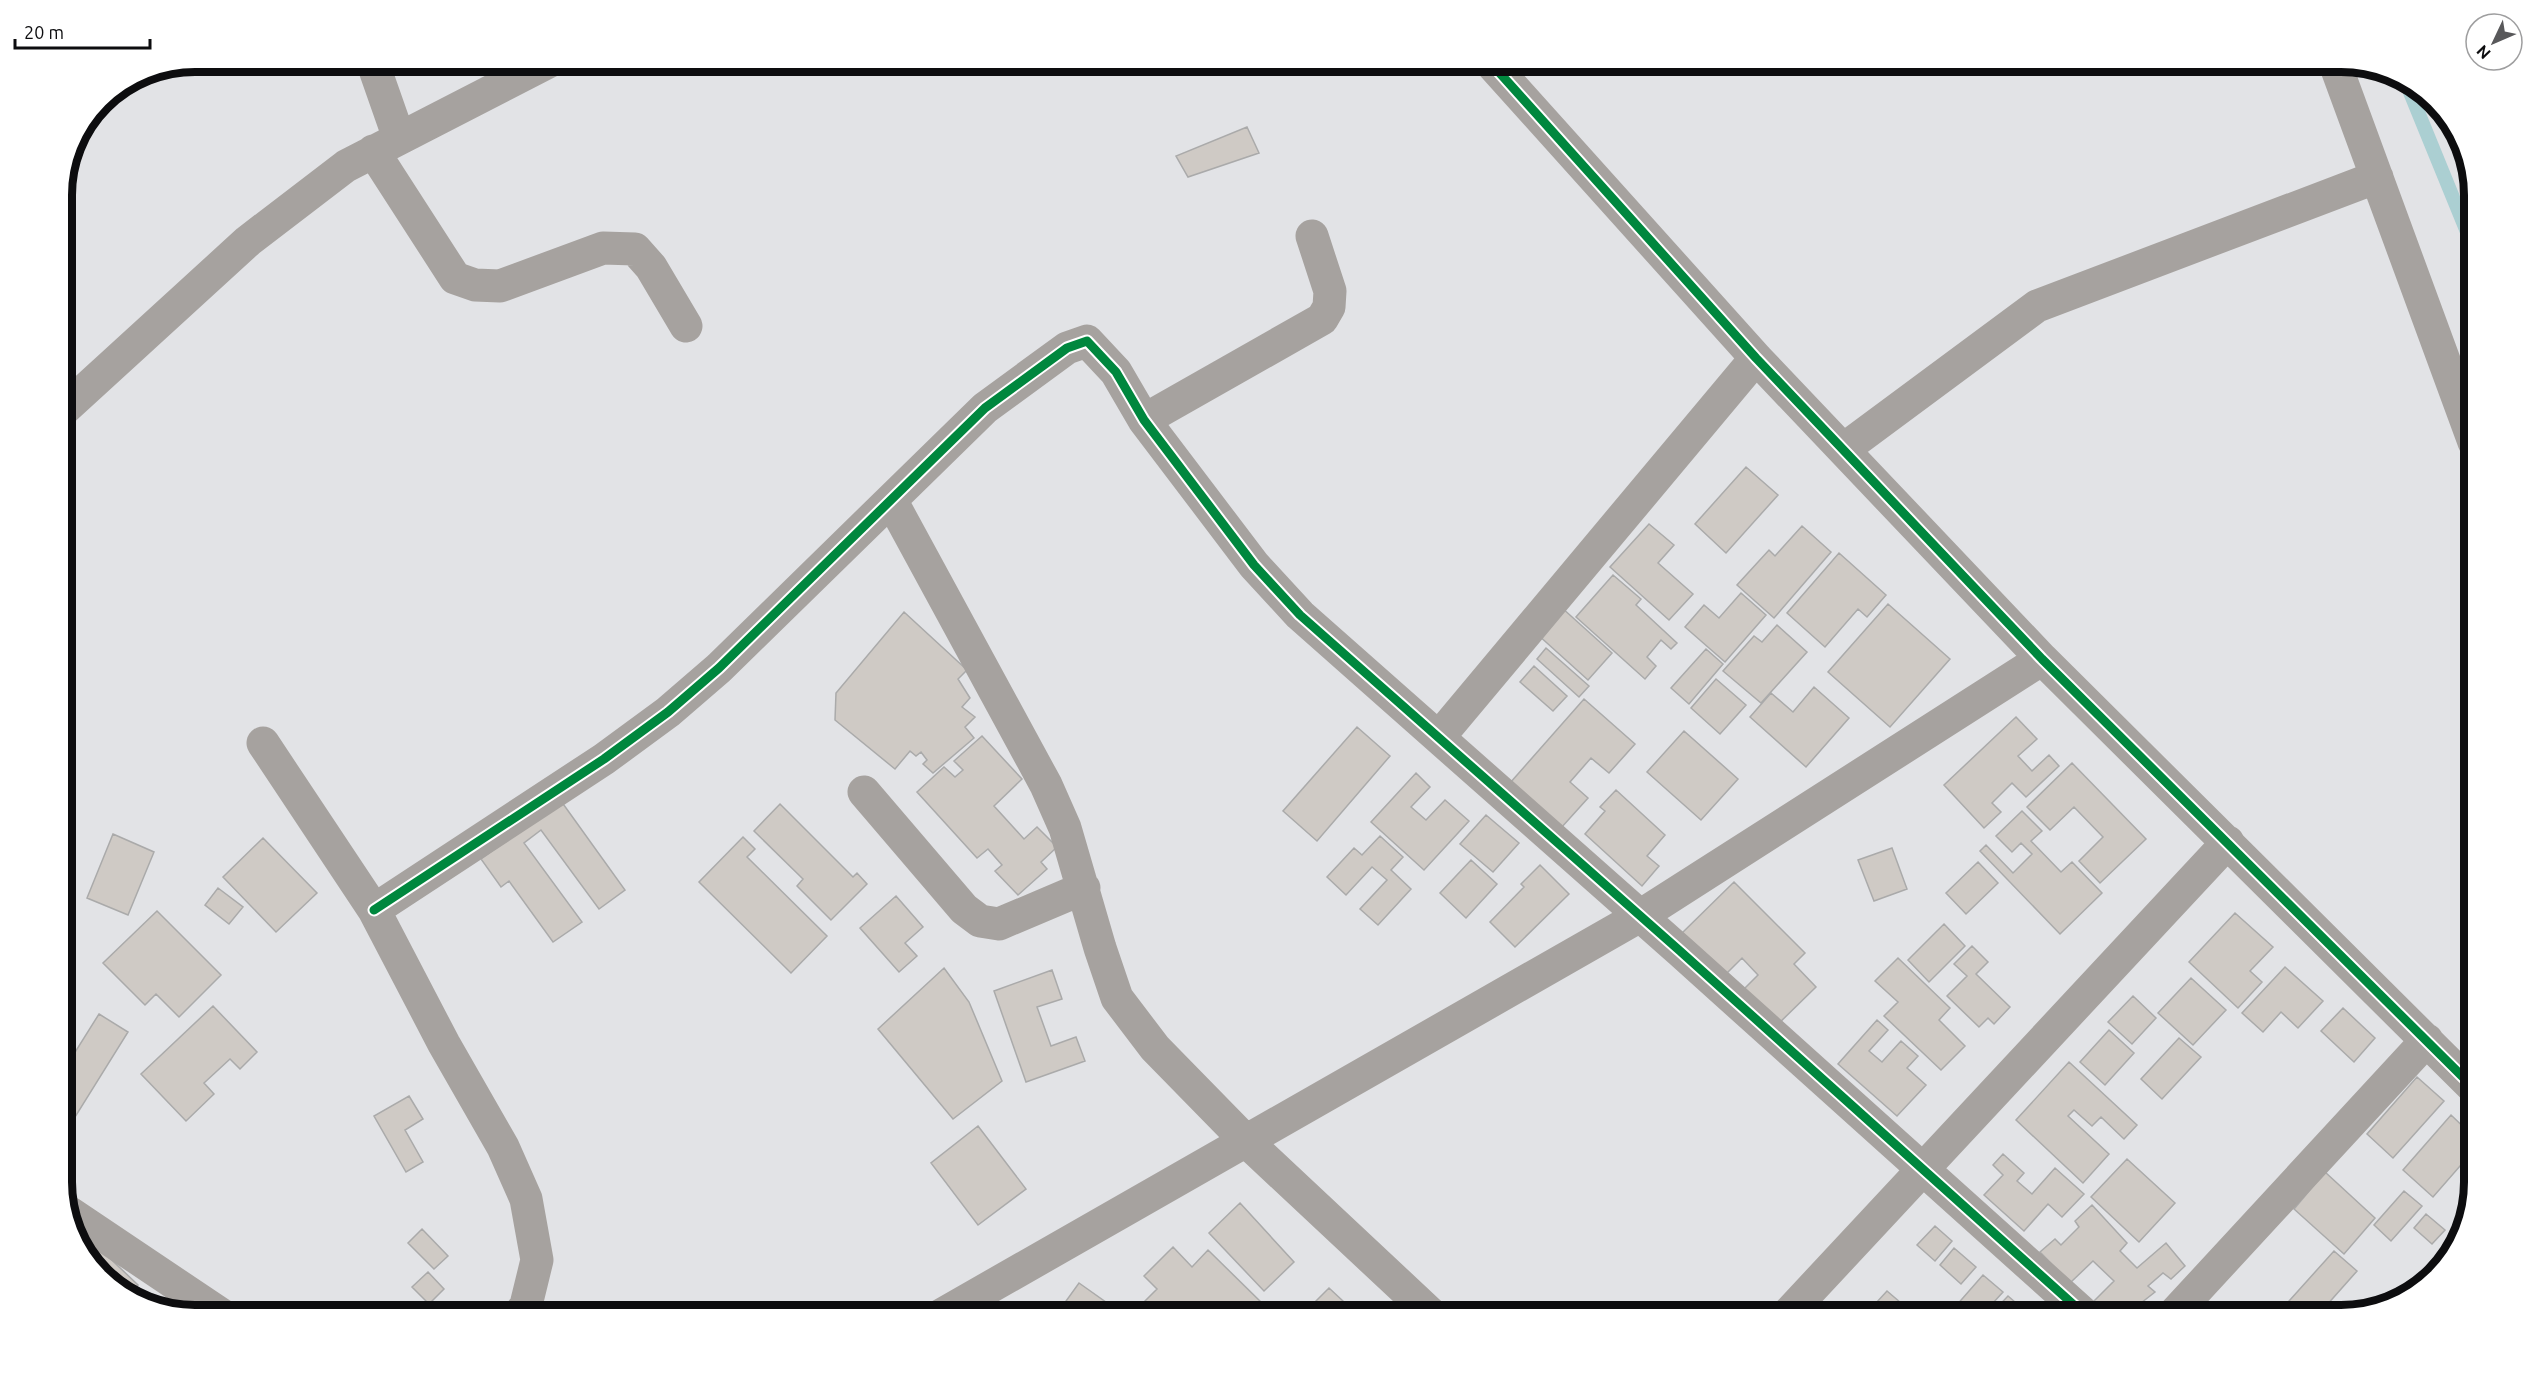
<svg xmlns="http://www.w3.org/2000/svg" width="2536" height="1377" viewBox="0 0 2536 1377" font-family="Ubuntu,sans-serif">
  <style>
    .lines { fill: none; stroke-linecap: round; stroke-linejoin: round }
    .stream { stroke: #abcfd2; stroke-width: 14 }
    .building { fill: #cfcac5; stroke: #aaa; stroke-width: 1.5 }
    .minor { stroke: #a6a29f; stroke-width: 33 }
    .cycleway-casing { stroke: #fff; stroke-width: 13 }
    .cycleway { stroke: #00873e; stroke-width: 9 }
    .rim { fill: none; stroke: #0d0d0f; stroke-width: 8 }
  </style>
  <rect width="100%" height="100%" fill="#e2e3e6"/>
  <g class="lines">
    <!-- stream -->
    <path class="stream" d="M2405,80L2474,249"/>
  </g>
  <!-- building -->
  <path class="building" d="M1247,127L1259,153L1188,177L1176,156Z
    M1746,467L1778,495L1726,553L1695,524Z
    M1649,524L1674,545L1658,563L1693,594L1669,620L1610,567Z
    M1802,526L1831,552L1774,618L1737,585L1769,550L1775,556Z
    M1839,553L1886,595L1867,617L1858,609L1825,647L1787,613Z
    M1613,575L1641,599L1636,605L1677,643L1671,649L1661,640L1647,657L1656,666L1645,679L1576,617Z
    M1741,593L1766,615L1725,662L1685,627L1704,605L1719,618Z
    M1888,604L1950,659L1890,727L1828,672Z
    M1561,607L1612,653L1588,680L1537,634Z
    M904,612L967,670L958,679L970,698L962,707L975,717L965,727L974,738L933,773L923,764L927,760L921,752L916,756L910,751L895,769L835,720L836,693Z
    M1777,625L1807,652L1761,703L1723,671L1754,636L1762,642Z
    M1546,648L1589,686L1579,697L1537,659Z
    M1706,649L1723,664L1689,704L1671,688Z
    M1534,666L1567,696L1553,711L1520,682Z
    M1716,679L1746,705L1720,734L1691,708Z
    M1814,687L1849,718L1806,767L1750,717L1771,693L1793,712Z
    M1584,699L1635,744L1609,773L1591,758L1570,782L1588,798L1561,828L1510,783Z
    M2016,717L2037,739L2018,756L2032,771L2049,755L2059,766L2026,797L2012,783L1992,803L2001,812L1984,828L1944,785Z
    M1357,727L1390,756L1317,841L1283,811Z
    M1684,731L1738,779L1701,820L1647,772Z
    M982,736L1022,779L994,806L1024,839L1037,827L1057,847L1041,862L1047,869L1018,895L995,871L1002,865L988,849L977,858L917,792L944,767L955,777L963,770L954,761Z
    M2072,763L2146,839L2100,883L2079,861L2103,837L2074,807L2050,830L2027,807Z
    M1416,773L1430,787L1411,807L1426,820L1445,800L1469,821L1424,870L1371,822Z
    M1616,790L1665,835L1647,856L1659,866L1642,886L1585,834L1605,811L1600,807Z
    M561,801L625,890L599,909L541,830L524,843L582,922L553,942L509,881L501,887L481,859Z
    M780,804L853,877L857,873L867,884L831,920L797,886L803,879L754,831Z
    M2022,811L2042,831L2031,841L2061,872L2072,862L2102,893L2060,934L1980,851L1986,845L2013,873L2032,854L2021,843L2012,852L1996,836Z
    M1486,815L1519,843L1493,872L1460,844Z
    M113,834L154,852L128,915L87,898Z
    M1380,836L1403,857L1391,870L1411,889L1378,925L1360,909L1387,880L1372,867L1346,895L1327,877L1354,848L1362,855Z
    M743,837L755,849L747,857L827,936L791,973L699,882Z
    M263,838L317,893L276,932L223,877Z
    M1892,848L1907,889L1874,901L1858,860Z
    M1471,860L1497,884L1466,918L1440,893Z
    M62,862L74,867L62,897Z
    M1978,862L1998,883L1966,914L1946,893Z
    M1540,865L1569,894L1515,947L1490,922L1524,887L1521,884Z
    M1734,882L1805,953L1794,964L1816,987L1773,1029L1739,994L1758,975L1742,958L1723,977L1680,935Z
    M218,888L243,907L229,924L205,905Z
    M896,896L923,927L905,943L917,956L899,972L860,928Z
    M157,911L221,975L179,1017L156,994L145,1005L103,963Z
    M2235,913L2273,947L2250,971L2262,982L2238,1008L2189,962Z
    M1944,924L1965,946L1929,982L1908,960Z
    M1972,946L1988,962L1976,974L2010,1007L1994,1024L1988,1018L1979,1027L1947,996L1967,976L1954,964Z
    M1898,958L1950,1008L1939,1020L1965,1046L1941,1070L1884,1016L1898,1002L1875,981Z
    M2285,967L2323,1001L2298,1028L2281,1012L2263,1032L2242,1013Z
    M944,968L969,1002L1002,1081L953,1119L878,1029Z
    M1052,970L1062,999L1037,1007L1051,1046L1076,1037L1085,1061L1026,1082L994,991Z
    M2191,978L2226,1010L2193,1045L2158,1013Z
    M2133,996L2156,1018L2132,1044L2108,1022Z
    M213,1006L257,1052L240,1069L230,1059L204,1083L214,1094L186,1121L141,1074Z
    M2343,1008L2375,1038L2354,1062L2321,1031Z
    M99,1014L128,1032L62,1138V1073Z
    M1877,1020L1888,1030L1869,1051L1882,1062L1901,1041L1918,1056L1907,1068L1926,1085L1897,1116L1838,1064Z
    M2109,1030L2134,1053L2105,1085L2080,1062Z
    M2179,1038L2201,1057L2162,1099L2141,1079Z
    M2069,1062L2137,1125L2124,1139L2101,1117L2092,1126L2074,1110L2068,1116L2109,1154L2083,1183L2016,1120Z
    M2417,1077L2444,1101L2393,1158L2367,1134Z
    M409,1096L423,1119L405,1130L423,1162L406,1172L374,1116Z
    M2451,1115L2474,1137V1150L2433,1197L2403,1170Z
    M978,1126L1026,1189L978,1225L931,1163Z
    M2003,1154L2024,1173L2017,1181L2032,1194L2055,1168L2084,1194L2062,1217L2048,1204L2024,1231L1984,1195L2003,1175L1993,1165Z
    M2127,1159L2175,1203L2139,1242L2091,1197Z
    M2325,1172L2375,1218L2344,1254L2294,1209Z
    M2404,1191L2422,1206L2391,1241L2374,1225Z
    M1240,1203L1294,1262L1264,1291L1209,1233Z
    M2092,1205L2127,1243L2120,1251L2137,1268L2166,1243L2185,1266L2171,1279L2163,1273L2148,1286L2155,1292L2132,1310L2099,1313L2091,1304L2114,1281L2093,1261L2070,1283L2040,1252L2055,1239L2061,1245L2079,1227L2075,1221Z
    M2426,1214L2445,1230L2432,1244L2414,1228Z
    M1935,1226L1952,1241L1935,1261L1917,1245Z
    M422,1229L448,1256L434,1269L408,1243Z
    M79,1242L90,1252L97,1246L138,1285L128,1295L130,1296L84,1256Z
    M1173,1247L1192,1267L1208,1250L1267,1308L1259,1315H1151L1141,1305L1157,1289L1144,1276Z
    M1954,1248L1976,1267L1961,1284L1940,1265Z
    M2334,1251L2357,1271L2318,1315H2285L2280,1311Z
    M428,1272L444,1289L429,1304L412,1287Z
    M1983,1275L2003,1292L1982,1315H1948Z
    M1079,1283L1117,1310L1113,1315H1071L1061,1308Z
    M1329,1288L1358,1315H1302Z
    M1887,1291L1915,1315H1865Z
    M2008,1296L2030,1315H1990Z"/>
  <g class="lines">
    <!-- minor -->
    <path class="minor" d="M372,61L399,138
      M1489,61L1756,358L2042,659L2474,1088
      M2334,61L2474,442
      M373,151L455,278L475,285L500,286L603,248L635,249L651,267L686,326
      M62,411L248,241L346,166L550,61
      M1144,420L1322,319L1329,307L1330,291L1312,236
      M1844,449L2037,306L2377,177
      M891,500L1046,785L1065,828L1100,948L1117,998L1155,1048L1246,1141L1432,1315
      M1439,737L1756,358
      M263,743L374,910L444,1044L503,1147L526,1199L537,1260L526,1305L519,1315
      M864,792L964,909L980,921L999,924L1084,888
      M374,910L604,759L668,712L719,668L985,408L1067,348L1087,341L1116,372L1144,420L1254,565L1300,615L1680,951L2085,1315
      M70,1213L222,1315
      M941,1315L1640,916L2042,659
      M1787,1315L2228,842
      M2173,1315L2427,1040"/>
    <!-- cycleway casing -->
    <g class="cycleway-casing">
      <path id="cycleway" d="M1489,61L1756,358L2042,659L2474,1088
        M374,910L604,759L668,712L719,668L985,408L1067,348L1087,341L1116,372L1144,420L1254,565L1300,615L1680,951L2085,1315"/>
    </g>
    <!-- cycleway -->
    <use href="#cycleway" class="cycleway"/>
  </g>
  <!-- crop -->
  <path d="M0 0H2536V1377H0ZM195 72H2341A123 123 0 0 1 2464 195V1182A123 123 0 0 1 2341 1305H195A123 123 0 0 1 72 1182V195A123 123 0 0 1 195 72Z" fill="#fff" fill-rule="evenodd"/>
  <path class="rim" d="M195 72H2341A123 123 0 0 1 2464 195V1182A123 123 0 0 1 2341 1305H195A123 123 0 0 1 72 1182V195A123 123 0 0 1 195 72Z"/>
  <!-- north arrow -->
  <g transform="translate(2494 42) rotate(226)"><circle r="28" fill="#ffffff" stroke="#9e9e9f" stroke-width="1.5"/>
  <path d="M0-4.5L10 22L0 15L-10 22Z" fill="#58585a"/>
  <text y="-9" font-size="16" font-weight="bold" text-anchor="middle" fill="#0d0d0f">N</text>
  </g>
  <!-- scale -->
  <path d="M15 39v9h135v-9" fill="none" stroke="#0d0d0f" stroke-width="3"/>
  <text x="24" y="39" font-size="18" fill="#0d0d0f" stroke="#ffffff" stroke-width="4.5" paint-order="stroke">20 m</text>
</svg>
